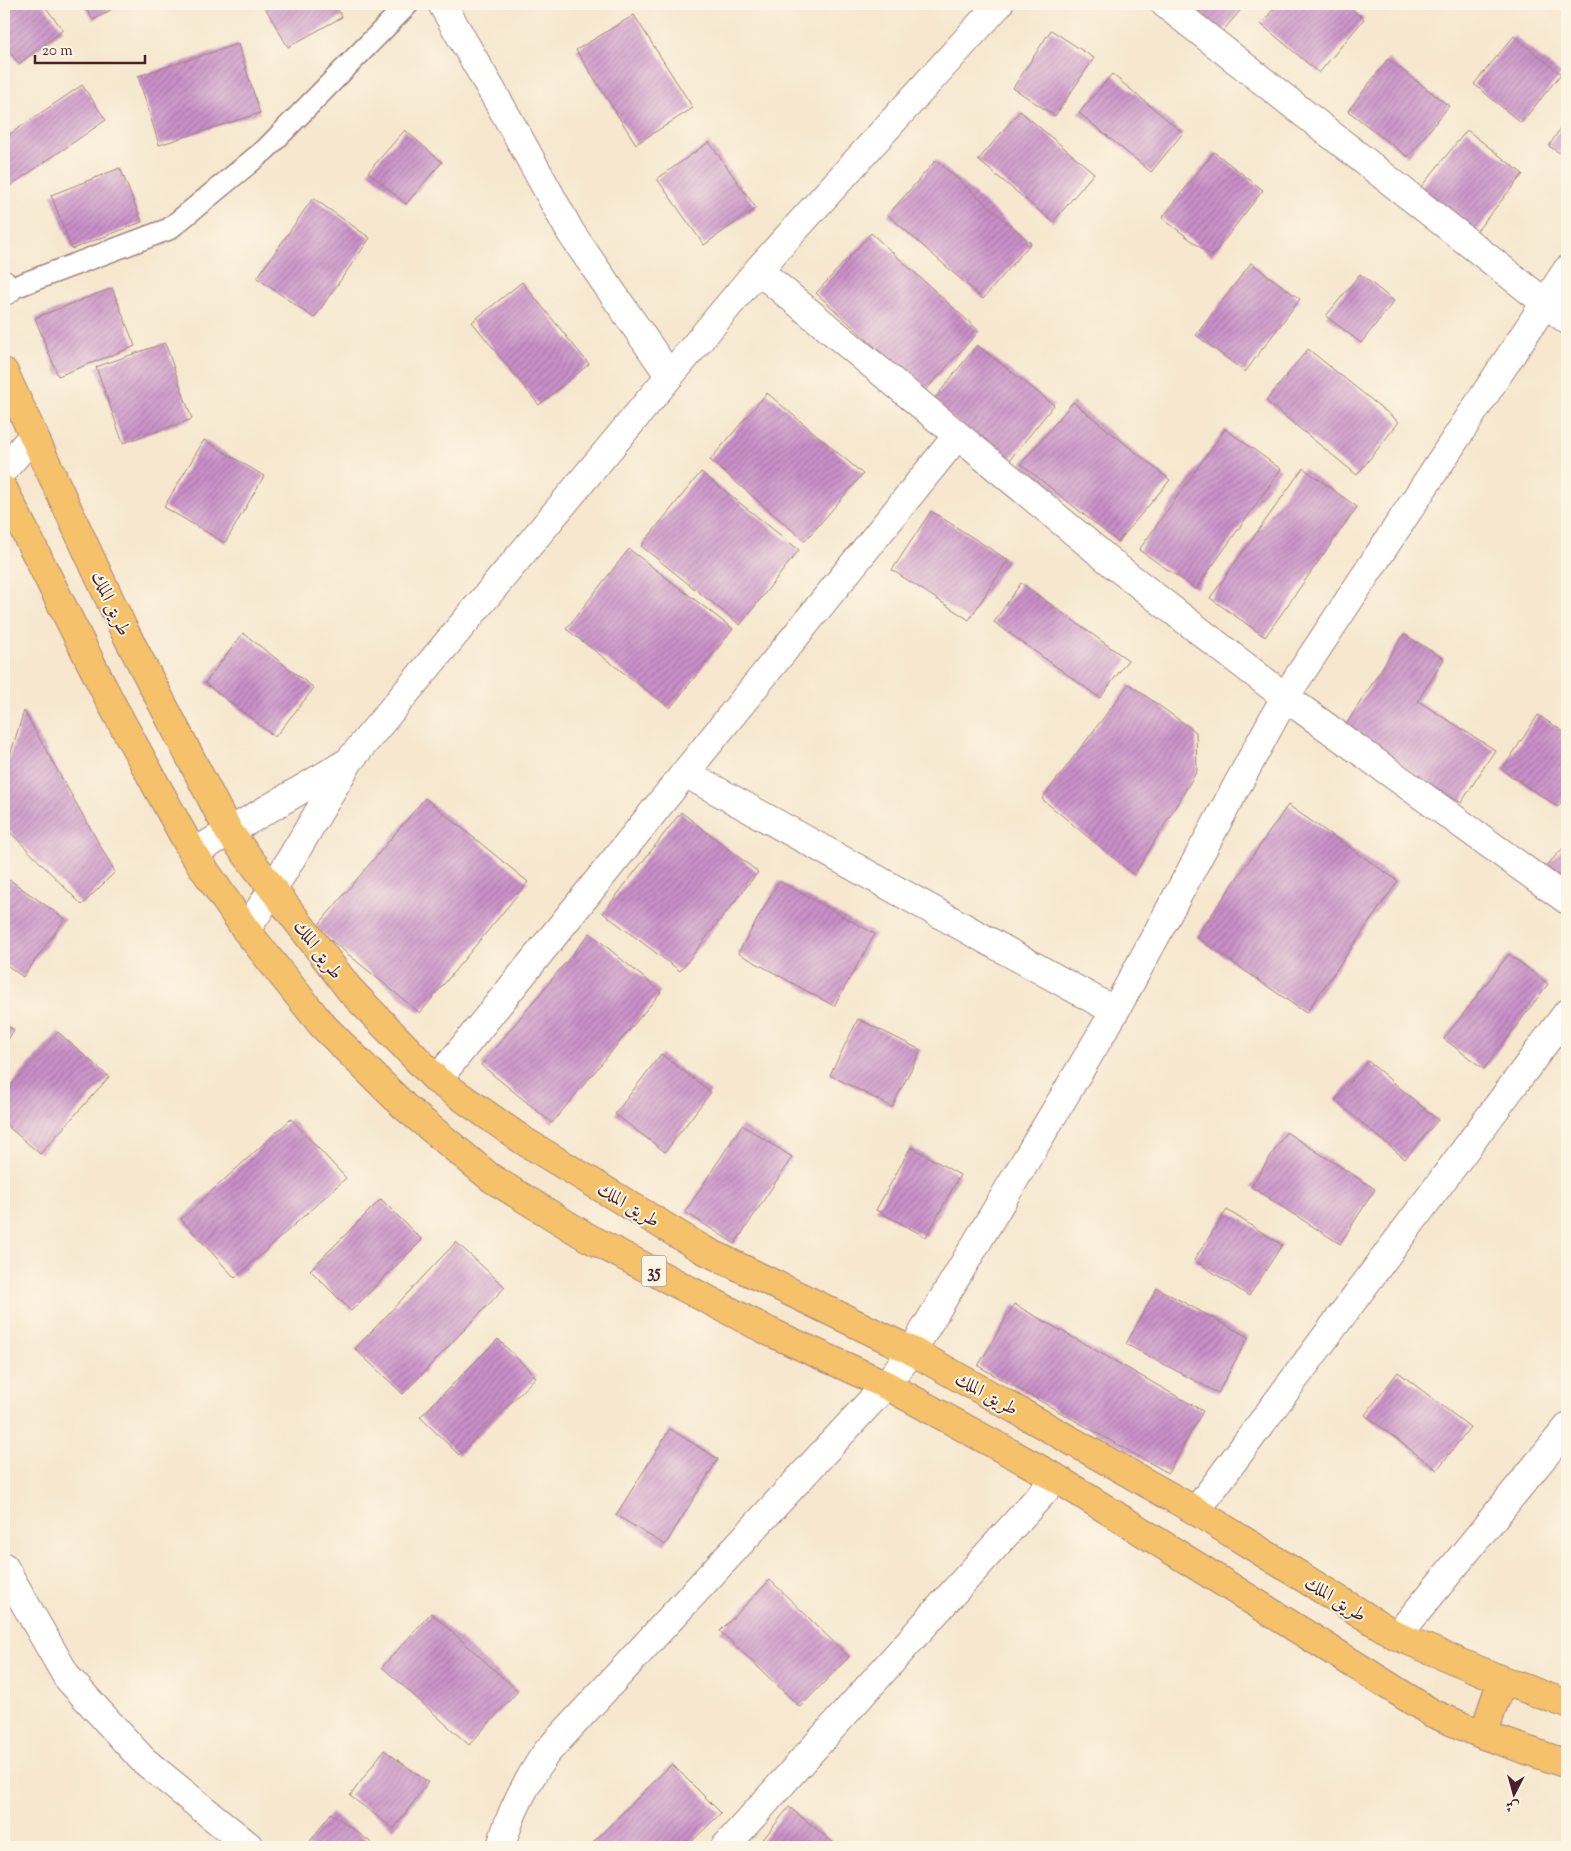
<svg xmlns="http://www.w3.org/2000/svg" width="1571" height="1851" viewBox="0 0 1571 1851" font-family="'Sorts Mill Goudy',Amiri,serif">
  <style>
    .building { fill: url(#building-hatch) }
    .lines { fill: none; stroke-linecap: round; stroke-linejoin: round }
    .lane-casing { stroke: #a0837c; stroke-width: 24 }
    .street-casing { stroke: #a0837c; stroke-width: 30 }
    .primary-casing { stroke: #a0837c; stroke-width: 30 }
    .lane { stroke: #fff; stroke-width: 21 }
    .street { stroke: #fff; stroke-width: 28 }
    .primary { stroke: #f5c16b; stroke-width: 28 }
    .labels { text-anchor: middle; stroke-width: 4; stroke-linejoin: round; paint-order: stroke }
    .shield { fill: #fcf5e5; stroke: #7f5f63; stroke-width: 1 }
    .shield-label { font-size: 18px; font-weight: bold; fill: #4a1f2b }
    .street-label { font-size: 19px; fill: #4a1f2b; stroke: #fcf5e5 }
  </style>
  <defs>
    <pattern id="building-hatch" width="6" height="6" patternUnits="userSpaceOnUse" patternTransform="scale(1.25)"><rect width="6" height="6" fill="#c990c9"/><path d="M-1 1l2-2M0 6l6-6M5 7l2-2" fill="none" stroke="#a575a3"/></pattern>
  </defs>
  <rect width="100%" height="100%" fill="#fcf5e5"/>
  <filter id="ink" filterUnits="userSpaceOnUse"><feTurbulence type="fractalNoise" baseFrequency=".02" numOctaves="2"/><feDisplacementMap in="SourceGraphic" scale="10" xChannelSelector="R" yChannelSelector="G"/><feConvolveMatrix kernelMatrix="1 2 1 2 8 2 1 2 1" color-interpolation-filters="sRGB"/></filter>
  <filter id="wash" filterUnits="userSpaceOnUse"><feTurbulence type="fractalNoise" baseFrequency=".0096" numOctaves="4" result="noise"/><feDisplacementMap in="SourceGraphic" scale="20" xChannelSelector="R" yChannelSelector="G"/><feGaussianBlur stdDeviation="1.12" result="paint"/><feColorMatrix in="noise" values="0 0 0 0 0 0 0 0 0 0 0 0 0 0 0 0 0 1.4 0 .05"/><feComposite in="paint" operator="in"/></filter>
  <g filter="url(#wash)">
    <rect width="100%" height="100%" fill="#f6e7ce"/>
    <g id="blocks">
      <!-- building -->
      <path class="building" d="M4,4H43L63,30L19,64L4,44Z
        M83,4H121L93,20Z
        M263,4H335L342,17L288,47Z
        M1184,4H1246L1220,34Z
        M1278,4H1346L1364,19L1319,73L1261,24Z
        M634,15L693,108L636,144L576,50Z
        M1051,30L1094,58L1055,116L1013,88Z
        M1514,36L1561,74L1521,123L1474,84Z
        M238,44L260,113L159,145L138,76Z
        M1388,59L1449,106L1408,157L1348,111Z
        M1112,74L1183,133L1151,172L1079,113Z
        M82,85L106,120L4,190V138Z
        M1020,111L1094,173L1053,222L978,160Z
        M1567,118V158L1549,146Z
        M405,130L442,162L406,204L368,172Z
        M1467,130L1523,174L1471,238L1416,193Z
        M709,142L756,208L704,245L657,179Z
        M1214,152L1263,190L1212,256L1162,218Z
        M936,160L1031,243L983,299L888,215Z
        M120,168L142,222L72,249L51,195Z
        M313,198L370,238L314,318L257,278Z
        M871,233L979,331L924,392L816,293Z
        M1251,263L1300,299L1245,372L1196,335Z
        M1360,274L1394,301L1361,343L1326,316Z
        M522,282L589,364L539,405L472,322Z
        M112,288L135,346L58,376L35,318Z
        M165,343L192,419L123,443L96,367Z
        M977,345L1054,405L1008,462L932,402Z
        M1308,349L1399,422L1357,475L1266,401Z
        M767,393L863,474L805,541L710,460Z
        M1073,402L1170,480L1118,542L1021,464Z
        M1225,429L1281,469L1196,589L1139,550Z
        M204,440L264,476L225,543L164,507Z
        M1303,468L1357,507L1265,637L1210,598Z
        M701,472L799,550L740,625L641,546Z
        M931,511L1008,560L969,620L892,570Z
        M629,549L733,629L670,708L566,629Z
        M1021,583L1128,660L1100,698L994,622Z
        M243,633L314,688L275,737L205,683Z
        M1404,634L1444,659L1418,701L1495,750L1461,803L1343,729Z
        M1129,684L1196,732L1197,771L1134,875L1042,799Z
        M24,711L115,872L82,905L4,826V774Z
        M1538,715L1567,734V793L1558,807L1502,770Z
        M425,798L528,882L420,1013L316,928Z
        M1288,805L1398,881L1306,1013L1196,937Z
        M681,812L758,872L680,971L603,913Z
        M1567,844V888L1545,867Z
        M10,880L65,919L23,977L4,963V888Z
        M779,881L875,934L834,1006L738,953Z
        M590,933L661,992L552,1123L481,1065Z
        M1509,954L1548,984L1484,1069L1444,1039Z
        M858,1019L921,1050L892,1107L830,1075Z
        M4,1024L14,1030L4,1046Z
        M58,1032L109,1077L40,1154L4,1123V1093Z
        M661,1054L711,1092L665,1152L615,1114Z
        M1368,1061L1438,1120L1405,1159L1335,1100Z
        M291,1119L346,1178L235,1278L181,1219Z
        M742,1125L792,1157L735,1244L685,1212Z
        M1286,1132L1375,1189L1340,1244L1251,1187Z
        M911,1147L960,1175L926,1237L876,1210Z
        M381,1199L422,1240L351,1311L310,1270Z
        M1227,1210L1282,1245L1249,1296L1194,1260Z
        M456,1242L505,1287L403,1394L355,1349Z
        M1157,1288L1248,1337L1218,1393L1126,1344Z
        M1014,1304L1203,1411L1168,1473L978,1366Z
        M498,1339L536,1377L459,1455L420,1417Z
        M1398,1372L1470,1427L1437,1470L1365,1415Z
        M670,1429L718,1459L665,1545L616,1515Z
        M770,1580L849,1657L800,1707L720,1631Z
        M431,1613L518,1691L469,1745L382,1667Z
        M384,1750L428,1782L394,1829L350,1796Z
        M672,1764L721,1813L686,1847H591L589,1846Z
        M789,1807L839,1847H757Z
        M331,1813L377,1847H306Z"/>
    </g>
  </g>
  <g filter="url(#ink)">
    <use href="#blocks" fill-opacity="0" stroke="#a0837c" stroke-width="1"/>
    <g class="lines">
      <!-- lane casing -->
      <g class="lane-casing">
        <path id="lane" d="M4,291L169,229L266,149L408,4"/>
      </g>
      <!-- street casing -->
      <g class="street-casing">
        <path id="street" d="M442,4L515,131L571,233L669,375
          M1165,4L1567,320
          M758,270L1118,568L1285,697L1567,900
          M4,285L7,290
          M4,469L34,435
          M685,773L1115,1011
          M193,853L348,762
          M246,930L273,889L349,761L758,270L999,4
          M437,1080L957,436
          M1196,1511L1567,1013
          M4,1567L67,1677L143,1760L250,1847
          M1397,1636L1567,1428
          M501,1847C510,1812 526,1783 546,1753L886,1385L912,1351L1115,1011L1285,697L1567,270
          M725,1847L1056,1478"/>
      </g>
      <!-- primary casing -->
      <g class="primary-casing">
        <path id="primary" d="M4,372L123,628L229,832L350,990L437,1080L524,1141L702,1249L912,1351L1196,1511L1397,1636L1502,1680L1567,1704
          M4,490L110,701L193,853L246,930L322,1025L405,1107L491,1178L587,1237L770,1332L886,1385L1056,1478L1432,1713L1483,1735L1567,1764
          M1483,1735L1502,1680"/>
      </g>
      <!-- lane -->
      <use href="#lane" class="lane"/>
      <!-- street -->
      <use href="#street" class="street"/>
      <!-- primary -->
      <use href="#primary" class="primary"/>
    </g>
  </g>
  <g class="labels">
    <!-- shield labels -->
    <rect class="shield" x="641.5" y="1255.5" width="25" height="31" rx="4"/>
    <g class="shield-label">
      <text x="654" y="1277">35</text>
    </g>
    <!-- street labels -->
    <g class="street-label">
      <text transform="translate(112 603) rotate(65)" y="7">طريق الملك</text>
      <text transform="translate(319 949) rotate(53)" y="7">طريق الملك</text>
      <text transform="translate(629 1204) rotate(31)" y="7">طريق الملك</text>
      <text transform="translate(987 1393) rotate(29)" y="7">طريق الملك</text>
      <text transform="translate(1336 1598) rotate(32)" y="7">طريق الملك</text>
    </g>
  </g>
  <!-- margin -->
  <rect width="1571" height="1851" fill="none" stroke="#fcf5e5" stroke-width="20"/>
  <!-- north arrow -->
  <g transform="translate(1514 1794) rotate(186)" stroke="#fcf5e5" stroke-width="4" paint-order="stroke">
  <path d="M0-4L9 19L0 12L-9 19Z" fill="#4a1f2b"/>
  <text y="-8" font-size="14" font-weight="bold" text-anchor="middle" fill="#4a1f2b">ش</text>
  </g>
  <!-- scale -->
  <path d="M35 55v8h110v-8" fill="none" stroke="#4a1f2b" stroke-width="2.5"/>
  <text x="42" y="55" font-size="15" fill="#4a1f2b" stroke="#fcf5e5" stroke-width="4" paint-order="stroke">20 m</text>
</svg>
